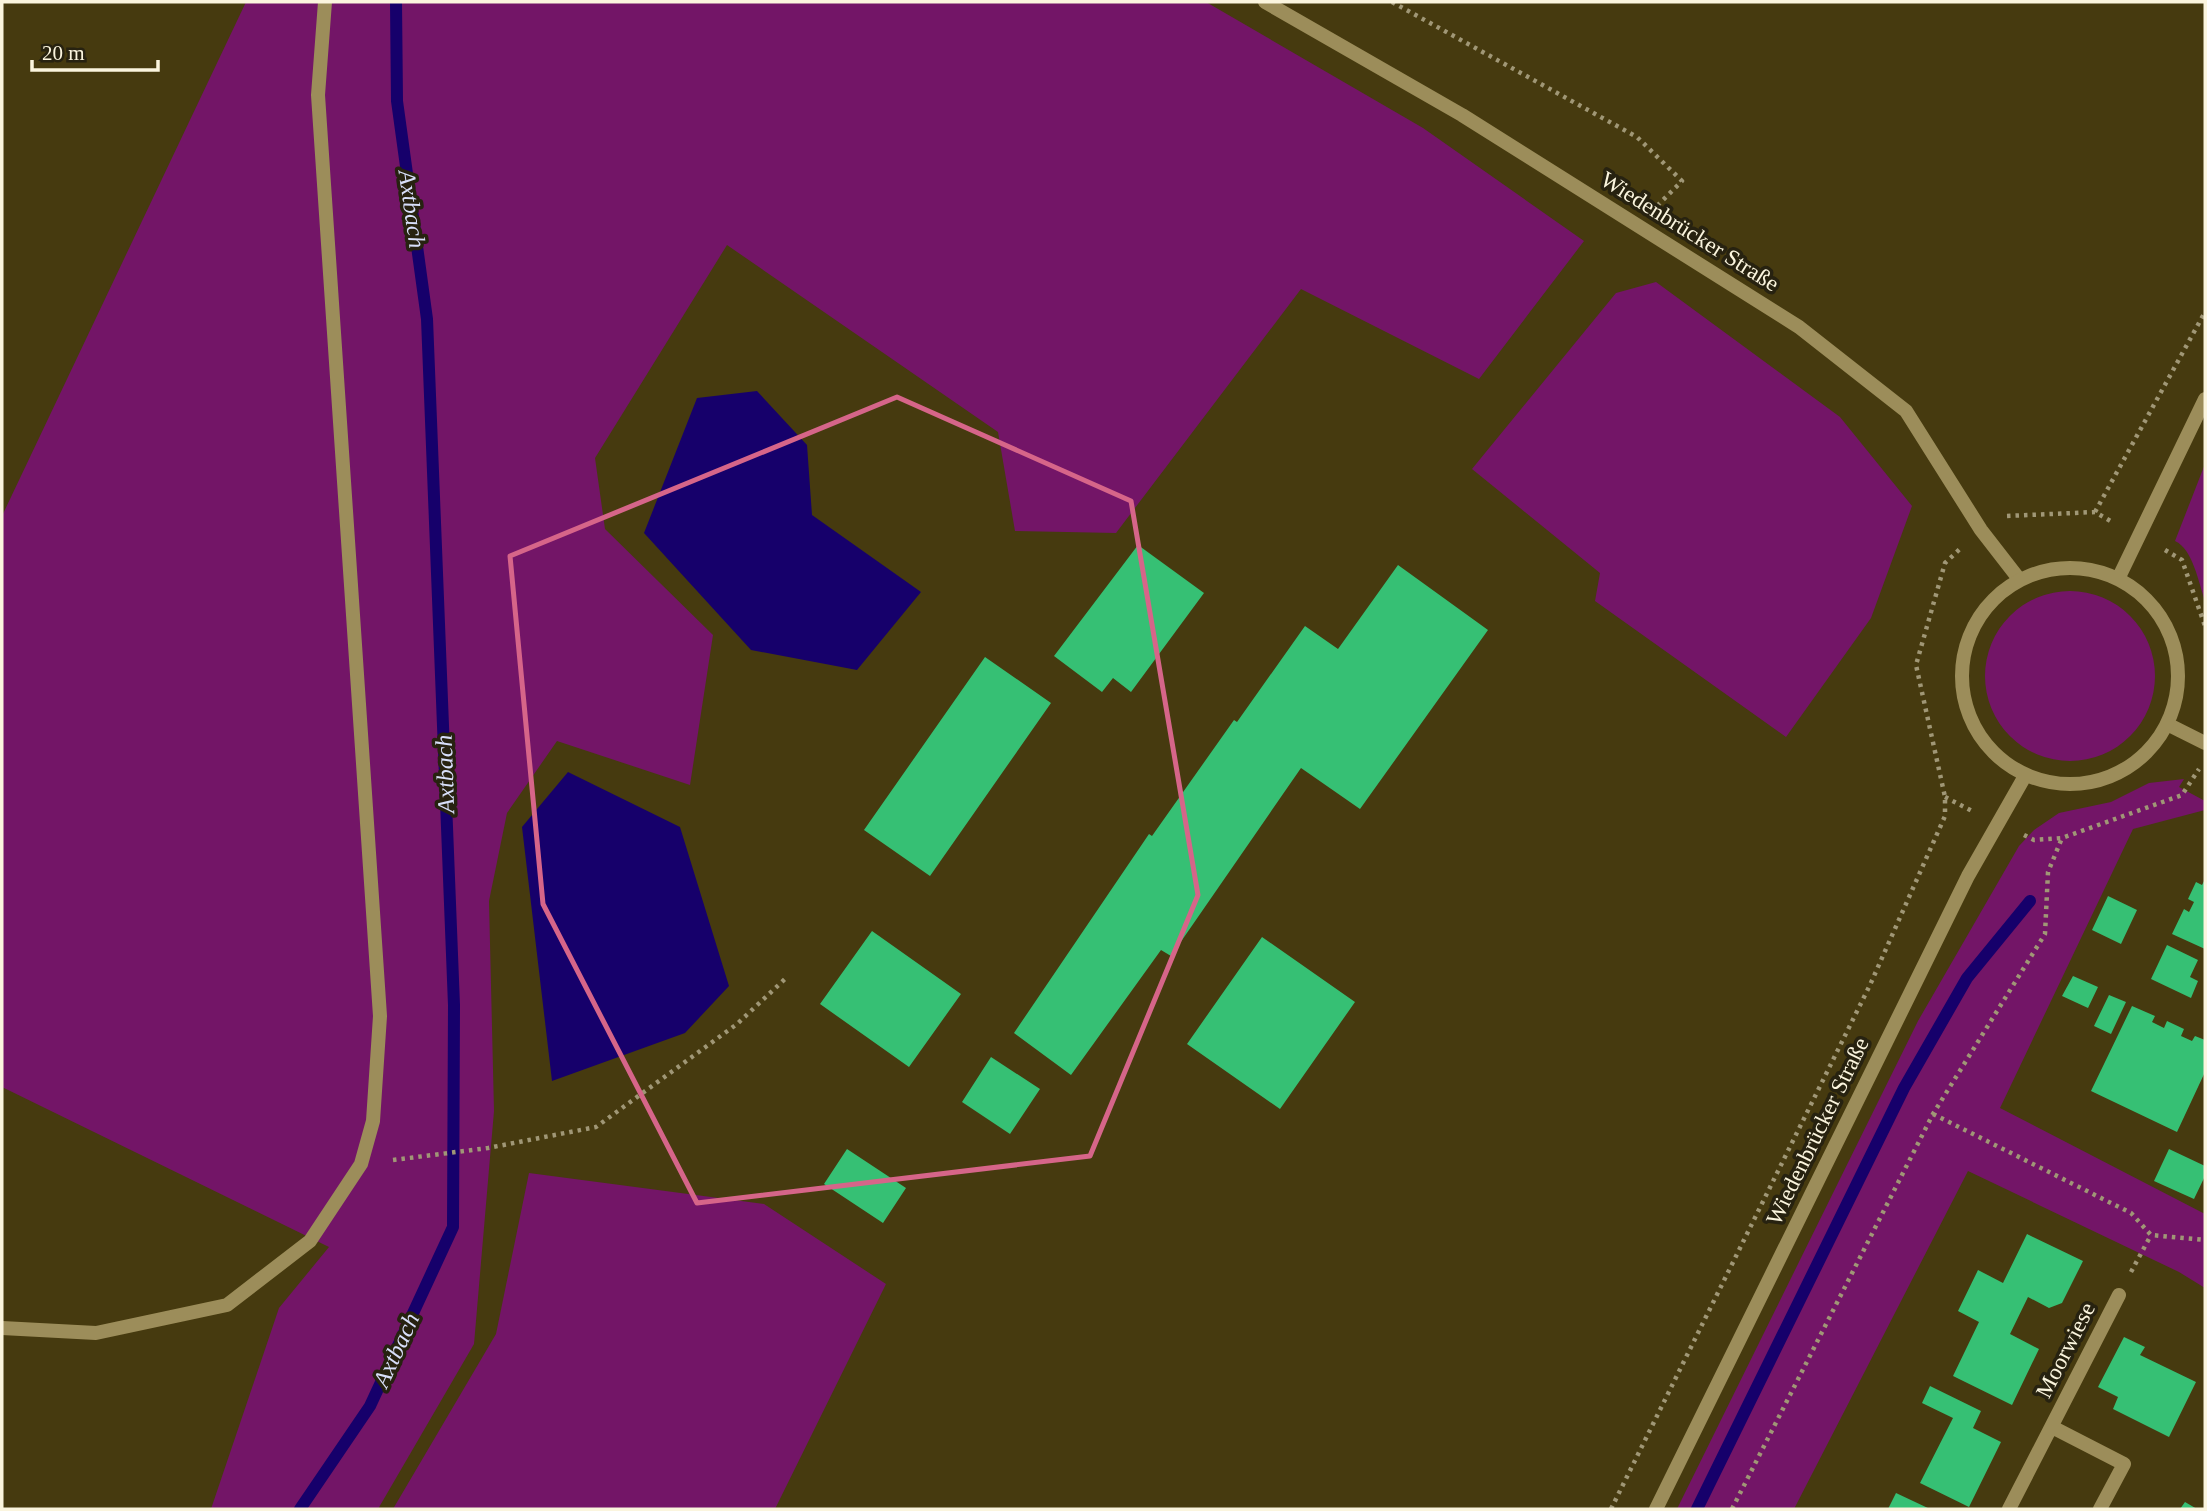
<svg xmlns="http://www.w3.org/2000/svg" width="2207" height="1511" viewBox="0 0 2207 1511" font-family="'Times New Roman',serif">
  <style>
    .green { fill: #731567 }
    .water { fill: #16006b }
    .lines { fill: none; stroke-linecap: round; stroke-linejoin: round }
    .stream { stroke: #16006b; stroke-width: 12 }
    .building { fill: #36c074 }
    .path { stroke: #a09776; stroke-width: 4.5; stroke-dasharray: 3.5 5; stroke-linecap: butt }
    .service { stroke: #9c8d5a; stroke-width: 14 }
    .minor { stroke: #9c8d5a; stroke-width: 14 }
    .tertiary { stroke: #9c8d5a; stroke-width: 14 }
    .marked { fill: none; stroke: #d66589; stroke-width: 5; stroke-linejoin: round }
    .labels { text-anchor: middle; stroke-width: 7; stroke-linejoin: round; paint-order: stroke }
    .street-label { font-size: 23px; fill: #fbf5de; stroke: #272210 }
    .water-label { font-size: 24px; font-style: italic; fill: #d8dffa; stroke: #272210 }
  </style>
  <rect width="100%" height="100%" fill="#463a0f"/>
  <!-- green -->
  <path class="green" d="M246,2H1206L1423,128L1584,241L1479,379L1301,289L1116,533L1015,531L998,432L727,245L595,458L605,529L713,635L690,785L557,741L507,813L489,901L494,1111L474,1344L378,1509H211L279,1308L329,1247L2,1087V516Z
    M1656,282L1840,417L1912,506L1871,618L1786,737L1595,601L1600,573L1472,469L1616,293Z
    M2205,464V601C2199,584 2193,549 2175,541Z
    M1985 676a85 85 0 1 1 170 0a85 85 0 1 1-170 0Z
    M2184,779L2179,787L2205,801V810L2133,829L2000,1108L2205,1214V1288L2179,1272L1968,1171L1794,1509H1677L1918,1021L2019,846L2034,830L2059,813L2111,802L2149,783Z
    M529,1173L764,1204L886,1284L775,1509H393L496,1334Z"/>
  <!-- water -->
  <path class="water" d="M757,391L807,445L812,515L921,592L857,670L751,650L644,533L697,398Z
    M568,772L680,827L729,986L685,1033L552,1081L522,827Z"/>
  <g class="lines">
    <!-- stream -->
    <path class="stream" d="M300,1509L370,1406L453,1227L454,1005L427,319L397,101L396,2
      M1697,1509L1904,1088L1967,978L2030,901"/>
  </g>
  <!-- building -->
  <path class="building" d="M1138,545L1204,593L1131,692L1113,678L1102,692L1054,656Z
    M1398,565L1488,630L1360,809L1301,768L1171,956L1161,950L1071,1075L1014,1033L1149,834L1152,836L1234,720L1237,722L1305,626L1338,649Z
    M985,657L1051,703L930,876L864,830Z
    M2205,879V949L2172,934L2184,909L2189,912L2194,902L2188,899L2196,882L2202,885Z
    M2108,896L2137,910L2121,944L2092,930Z
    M872,931L961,994L909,1067L820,1004Z
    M1262,937L1355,1002L1280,1109L1187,1044Z
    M2167,945L2198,960L2190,977L2198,981L2191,998L2151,979Z
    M2073,976L2098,987L2088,1008L2062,996Z
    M2109,995L2126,1002L2111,1034L2094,1026Z
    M2132,1006L2155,1016L2152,1022L2164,1028L2167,1021L2184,1029L2181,1036L2192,1041L2195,1036L2205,1040V1072L2177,1132L2091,1091Z
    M991,1057L1040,1089L1010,1134L962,1102Z
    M847,1149L906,1188L883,1223L824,1184Z
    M2169,1149L2205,1166V1176L2194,1199L2154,1181Z
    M2027,1234L2083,1261L2062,1303L2049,1308L2028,1297L2010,1334L2039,1349L2012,1405L1953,1376L1979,1322L1958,1311L1978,1270L2003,1283Z
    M2124,1337L2145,1347L2140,1355L2196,1382L2169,1437L2113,1409L2118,1397L2098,1387Z
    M1930,1386L1981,1411L1973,1428L2001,1442L1969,1507L1920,1483L1953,1418L1922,1403Z
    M1896,1493L1930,1509H1888Z
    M2185,1502L2197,1509H2180Z"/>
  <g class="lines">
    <!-- path -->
    <path class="path" d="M1392,2L1637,137L1682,181L1658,205
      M2095,512L2205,312
      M2007,516L2095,512L2114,523
      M2165,550L2182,560L2205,626
      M1945,797L1972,811
      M2024,835L2034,840L2062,838L2182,795L2199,769
      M1933,1114L2131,1213L2151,1235L2205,1240
      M393,1160L488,1148L596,1127L737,1024L785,979
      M2131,1272L2151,1235
      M1611,1509L1870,985L1945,816V797L1916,665L1945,563L1961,548
      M1732,1509L1933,1114L2045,934L2048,872L2062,838"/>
    <!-- service -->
    <path class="service" d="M2,1328L96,1333L227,1305L310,1241L361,1164L373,1121L380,1016L318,95L325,2"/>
    <!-- minor -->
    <path class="minor" d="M1265,2L1462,115L1799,327L1906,411L1981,530L2019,579
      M2169,725L2205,743
      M2052,1427L2124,1464L2100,1509
      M2009,1509L2119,1295"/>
    <!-- tertiary -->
    <path class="tertiary" d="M1962 676a108 108 0 1 1 216 0a108 108 0 1 1-216 0Z
      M2119,577L2205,399
      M1656,1509L1968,876L2025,776"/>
  </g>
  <!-- marked area -->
  <path class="marked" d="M897,397L1131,501L1198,895L1090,1156L697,1203L543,904L510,556Z"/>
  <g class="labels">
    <!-- street labels -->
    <g class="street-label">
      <text transform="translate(1690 231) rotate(32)" y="8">Wiedenbrücker Straße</text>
      <text transform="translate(1817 1131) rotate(-64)" y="8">Wiedenbrücker Straße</text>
      <text transform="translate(2065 1350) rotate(-63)" y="8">Moorwiese</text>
    </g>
    <!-- water labels -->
    <g class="water-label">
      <text transform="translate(412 209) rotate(82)" y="8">Axtbach</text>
      <text transform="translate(445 774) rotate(-92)" y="8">Axtbach</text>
      <text transform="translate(396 1350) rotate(-65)" y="8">Axtbach</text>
    </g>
  </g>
  <!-- border -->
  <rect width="2207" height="1511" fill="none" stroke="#fbf5de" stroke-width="7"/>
  <!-- scale -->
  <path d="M32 60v10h126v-10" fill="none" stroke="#fbf5de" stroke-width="3.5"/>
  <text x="42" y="60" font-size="21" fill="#fbf5de" stroke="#272210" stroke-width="5" paint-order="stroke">20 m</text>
</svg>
